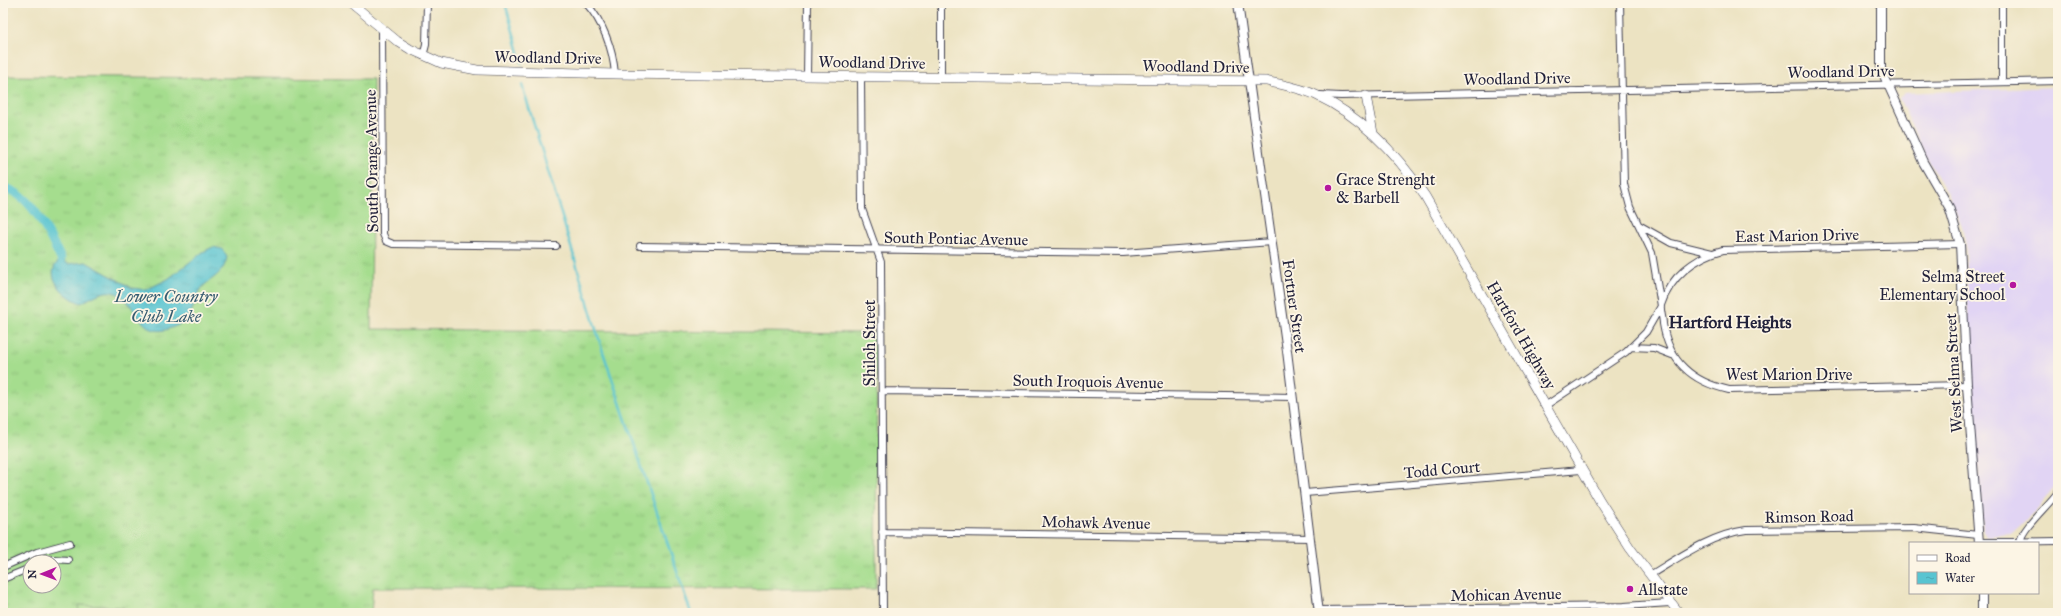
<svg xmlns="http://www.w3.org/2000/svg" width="2061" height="616" viewBox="0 0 2061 616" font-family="'IM FELL Great Primer',serif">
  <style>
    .built { fill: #e1d4f4 }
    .grass { fill: url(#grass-tufts); stroke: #648064; fill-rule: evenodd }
    .pitch { fill: #a5dd8e; stroke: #648064 }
    .water { fill: url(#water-ripples); stroke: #3d7386 }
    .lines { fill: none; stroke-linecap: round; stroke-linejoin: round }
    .stream { stroke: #58c4d1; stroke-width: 2.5 }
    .canal { stroke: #58c4d1; stroke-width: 9 }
    .minor-casing { stroke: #403f4f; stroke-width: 8 }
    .tertiary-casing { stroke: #403f4f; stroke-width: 10 }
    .secondary-casing { stroke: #403f4f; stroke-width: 10 }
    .minor { stroke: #fff; stroke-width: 6 }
    .tertiary { stroke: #fff; stroke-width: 8 }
    .secondary { stroke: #fff; stroke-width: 9 }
    .poi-dot { fill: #b5179e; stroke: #fcf5e5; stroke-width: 1.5 }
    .labels { text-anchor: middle; stroke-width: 3.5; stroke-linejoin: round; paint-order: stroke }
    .street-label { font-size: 16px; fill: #22223b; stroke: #fcf5e5 }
    .poi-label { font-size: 16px; fill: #22223b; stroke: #fcf5e5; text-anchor: start }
    .water-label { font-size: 17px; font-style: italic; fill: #355b70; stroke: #fcf5e5 }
    .neighbourhood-label { font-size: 17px; font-weight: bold; fill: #22223b; stroke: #fcf5e5 }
  </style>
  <defs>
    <pattern id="grass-tufts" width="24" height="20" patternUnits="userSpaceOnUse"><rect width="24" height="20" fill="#a5dd8e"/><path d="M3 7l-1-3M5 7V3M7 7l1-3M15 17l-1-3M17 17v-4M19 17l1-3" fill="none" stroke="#8ebd7b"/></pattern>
    <pattern id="water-ripples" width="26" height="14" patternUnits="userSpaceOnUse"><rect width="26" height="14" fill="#58c4d1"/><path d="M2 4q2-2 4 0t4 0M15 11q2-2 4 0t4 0" fill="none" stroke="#4ca8b4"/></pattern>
  </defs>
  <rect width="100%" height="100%" fill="#fcf5e5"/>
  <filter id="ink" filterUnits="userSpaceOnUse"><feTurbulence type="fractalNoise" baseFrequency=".025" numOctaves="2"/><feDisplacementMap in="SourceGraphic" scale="8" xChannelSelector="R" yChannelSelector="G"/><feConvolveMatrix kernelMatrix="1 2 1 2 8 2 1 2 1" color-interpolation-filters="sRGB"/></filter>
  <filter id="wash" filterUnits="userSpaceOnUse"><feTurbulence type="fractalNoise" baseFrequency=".012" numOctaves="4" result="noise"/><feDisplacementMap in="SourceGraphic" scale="16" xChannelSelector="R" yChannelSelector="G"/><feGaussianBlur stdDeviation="0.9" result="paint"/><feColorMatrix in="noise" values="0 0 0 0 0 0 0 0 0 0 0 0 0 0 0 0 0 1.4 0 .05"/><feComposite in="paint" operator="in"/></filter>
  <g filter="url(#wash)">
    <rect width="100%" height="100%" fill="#ece3c2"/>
    <!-- built -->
    <path class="built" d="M2058,87V482L2034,513L2011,534L1988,536L1983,531L1968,325L1966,245L1962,226L1950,198L1925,155L1899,98L1905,93Z"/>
    <!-- grass -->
    <path class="grass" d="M3,76L373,79L371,329L877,333L876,589L373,588L371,613H3ZM30,562H54V586H30Z"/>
    <!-- pitch -->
    <path class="pitch" d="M79,605L123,607V613H78Z"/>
    <!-- water -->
    <path class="water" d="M213,247L222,249L227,257C223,278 207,278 199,292C194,299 194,308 190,314C186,322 179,325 171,328C138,342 137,296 112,292C101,290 90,299 81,303C66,298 40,275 61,259L68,264L86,262L132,288L146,290L168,279L203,252Z"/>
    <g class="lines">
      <!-- stream -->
      <path class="stream" d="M505,3L522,63
        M1798,3L1800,8
        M522,85L602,349L691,613"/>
      <!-- canal -->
      <path class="canal" d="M3,188C32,193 49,235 61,259"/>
    </g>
  </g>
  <g filter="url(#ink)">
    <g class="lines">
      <!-- minor casing -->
      <g class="minor-casing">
        <path id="minor" d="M586,3C603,22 613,49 615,74
          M941,3V78
          M2002,3V82
          M382,29L383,234L386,241L393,244L556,246
          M423,56L426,45L427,3
          M807,76L808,3
          M861,77L862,209L881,262L883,613
          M1320,95L1341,96L2058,81
          M1639,225L1671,243L1712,253
          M1960,244L1723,250C1695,257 1670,277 1661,305C1660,310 1663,318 1663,324C1669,362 1692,382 1729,390L1967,385
          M640,246L1123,253L1272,242
          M1631,347L1654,348L1672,355
          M882,391L1293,397
          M1545,406L1626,352L1646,332L1661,306L1652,253L1630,207L1624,184L1620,3
          M1305,493L1581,470
          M882,532L1310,538
          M1979,542L2058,541
          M2020,542C2022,528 2048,506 2058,492
          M41,562L53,559L68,560
          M3,567L37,552L70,543
          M1650,575C1680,557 1710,535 1746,530L1914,528L1978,535
          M3,579L30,568
          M1319,610L1624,606L1670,603"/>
      </g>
      <!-- tertiary casing -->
      <g class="tertiary-casing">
        <path id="tertiary" d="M1238,3L1287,351L1319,613
          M1881,3V69L1923,162L1949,207L1960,244L1967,385L1979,543
          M1982,593V613"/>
      </g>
      <!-- secondary casing -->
      <g class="secondary-casing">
        <path id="secondary" d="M351,3L397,41L410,49L441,63L477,70L615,74L1266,81C1282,85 1301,88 1316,95C1363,117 1397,154 1425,196L1600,501L1630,548L1679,613
          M1366,96L1373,133"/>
      </g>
      <!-- minor -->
      <use href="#minor" class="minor"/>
      <!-- tertiary -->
      <use href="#tertiary" class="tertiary"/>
      <!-- secondary -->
      <use href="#secondary" class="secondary"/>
    </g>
  </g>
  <!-- markers -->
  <g class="poi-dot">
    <circle cx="1328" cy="188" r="4"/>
    <circle cx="2013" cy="285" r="4"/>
    <circle cx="1630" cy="589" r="4"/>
  </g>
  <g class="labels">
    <!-- street labels -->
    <g class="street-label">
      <text transform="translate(548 57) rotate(1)" y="6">Woodland Drive</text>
      <text transform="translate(872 62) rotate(1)" y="6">Woodland Drive</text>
      <text transform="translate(1196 66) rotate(1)" y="6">Woodland Drive</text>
      <text transform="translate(1841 71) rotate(-1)" y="6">Woodland Drive</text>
      <text transform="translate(1517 78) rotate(-1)" y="6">Woodland Drive</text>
      <text transform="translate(371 161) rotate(-91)" y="6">South Orange Avenue</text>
      <text transform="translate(1797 235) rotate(-1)" y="6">East Marion Drive</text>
      <text transform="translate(956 238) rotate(1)" y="6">South Pontiac Avenue</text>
      <text transform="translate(1295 306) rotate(82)" y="6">Fortner Street</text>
      <text transform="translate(1522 335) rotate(60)" y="6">Hartford Highway</text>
      <text transform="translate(869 343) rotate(-90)" y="6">Shiloh Street</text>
      <text transform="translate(1953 373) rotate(-93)" y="6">West Selma Street</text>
      <text x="1789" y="380">West Marion Drive</text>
      <text transform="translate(1088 381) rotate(1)" y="6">South Iroquois Avenue</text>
      <text transform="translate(1442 469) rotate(-5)" y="6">Todd Court</text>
      <text transform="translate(1809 516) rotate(-1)" y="6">Rimson Road</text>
      <text transform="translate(1096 522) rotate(1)" y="6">Mohawk Avenue</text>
      <text transform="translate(1506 594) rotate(-1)" y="6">Mohican Avenue</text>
    </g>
    <!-- poi labels -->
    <g class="poi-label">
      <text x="1336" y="185">Grace Strenght<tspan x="1336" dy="18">&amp; Barbell</tspan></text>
      <text x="2005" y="282" text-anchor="end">Selma Street<tspan x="2005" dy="18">Elementary School</tspan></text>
      <text x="1638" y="595">Allstate</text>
    </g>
    <!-- water labels -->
    <g class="water-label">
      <text x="166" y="302">Lower Country<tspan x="166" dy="20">Club Lake</tspan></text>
    </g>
    <!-- neighbourhood labels -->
    <g class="neighbourhood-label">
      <text x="1730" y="328">Hartford Heights</text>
    </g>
  </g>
  <!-- margin -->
  <rect width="2061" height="616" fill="none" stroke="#fcf5e5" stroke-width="16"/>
  <!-- legend -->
  <rect x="1909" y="542" width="130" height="52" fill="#fcf5e5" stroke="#a5a1a1"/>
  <rect x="1917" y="555" width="20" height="6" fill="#ffffff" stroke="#a5a1a1"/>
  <text x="1945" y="562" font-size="12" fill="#22223b">Road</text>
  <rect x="1917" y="572" width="20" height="12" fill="url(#water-ripples)" stroke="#a5a1a1"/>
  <text x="1945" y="582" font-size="12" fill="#22223b">Water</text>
  <!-- north arrow -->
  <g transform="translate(42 574) rotate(269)"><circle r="19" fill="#fcf5e5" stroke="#a5a1a1"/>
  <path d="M0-3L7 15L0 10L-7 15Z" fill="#b5179e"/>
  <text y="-6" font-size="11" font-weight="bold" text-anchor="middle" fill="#22223b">N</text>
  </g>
</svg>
